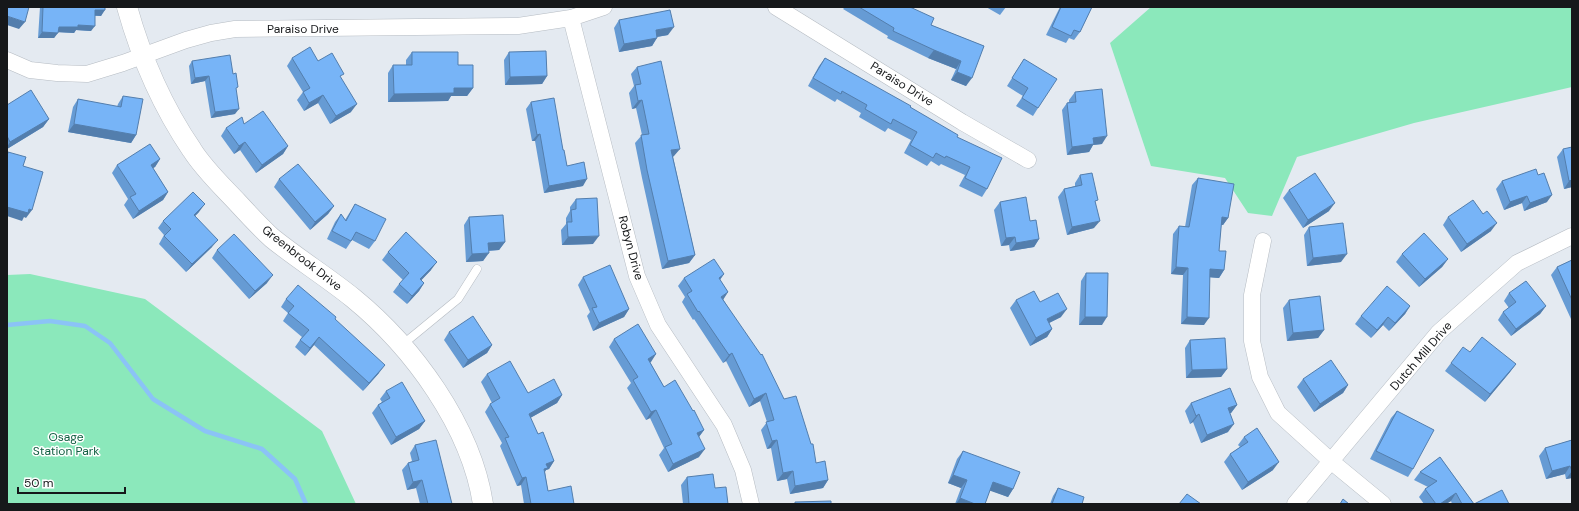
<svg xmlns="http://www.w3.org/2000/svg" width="1579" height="511" viewBox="0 0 1579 511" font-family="'DM Sans',sans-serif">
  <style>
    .green { fill: #8be8bb }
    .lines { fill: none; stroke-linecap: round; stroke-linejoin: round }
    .stream { stroke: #8bc3f6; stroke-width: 4.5 }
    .service-casing { stroke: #b6bcc3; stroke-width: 9 }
    .minor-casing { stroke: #b6bcc3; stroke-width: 17 }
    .tertiary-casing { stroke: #b6bcc3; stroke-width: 21 }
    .service { stroke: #fff; stroke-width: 8 }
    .minor { stroke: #fff; stroke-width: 16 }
    .tertiary { stroke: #fff; stroke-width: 20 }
    .wall { fill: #669bd4 }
    .shaded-wall { fill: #537ead }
    .building { fill: #77b4f7; stroke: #537ead }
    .labels { text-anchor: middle; stroke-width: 3; stroke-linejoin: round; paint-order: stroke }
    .street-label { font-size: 12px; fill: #16181a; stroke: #fff }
    .park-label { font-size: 12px; fill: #105e40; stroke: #fff }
  </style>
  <rect width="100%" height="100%" fill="#e4eaf1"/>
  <!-- green -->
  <path class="green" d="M1151,7H1572V87L1414,123L1297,157L1272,216L1248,213L1225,178L1151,166L1110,43Z
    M30,274L145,299L322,431L356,504H7V275Z"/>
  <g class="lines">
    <!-- stream -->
    <path class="stream" d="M7,325L50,321L85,326L110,343L153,399L205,431L262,449L295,479L306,504"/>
    <!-- service casing -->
    <g class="service-casing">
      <path id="service" d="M402,345L458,299L477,269"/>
    </g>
    <!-- minor casing -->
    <g class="minor-casing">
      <path id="minor" d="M776,7L962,122L1028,160
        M571,18L637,276L658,325L724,425L743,470L751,504
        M7,60L30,70L57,73L87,74L123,63L186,40L211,33L235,29L518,26L571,18L604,7
        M1263,241L1252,295V341L1260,377L1278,413L1332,462L1383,504
        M1295,504L1439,332L1517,263L1572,236"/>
    </g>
    <!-- tertiary casing -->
    <g class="tertiary-casing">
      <path id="tertiary" d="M127,7C141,57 162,106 192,150C204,169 221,185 237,202C248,214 260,227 272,238C298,259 327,277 353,298C413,347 471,426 483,504"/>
    </g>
    <!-- service -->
    <use href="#service" class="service"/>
    <!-- minor -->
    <use href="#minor" class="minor"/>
    <!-- tertiary -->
    <use href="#tertiary" class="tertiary"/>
  </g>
  <!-- wall -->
  <path class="wall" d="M40,7H105L101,16H95L91,31L76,30L74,33L58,32L54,38H38Z
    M845,7H910L931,25L984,46L966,86L951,80L956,69L928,58L887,38L888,36L843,9Z
    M986,7H1006L1000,15Z
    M1060,7H1092L1080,32L1074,40L1069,38L1066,43L1046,35Z
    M619,20L668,35L657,37L652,46L619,52L614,28Z
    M412,52L458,65L473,88L467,96H451L448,101L388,102V73L393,65H406V60Z
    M509,52L547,76L542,84L505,85L504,60Z
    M292,58L318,61L341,78L351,112L330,124L318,103L304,111L297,100L303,92L287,66Z
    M825,58L910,107L957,137L987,189L982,197L959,186L965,175L941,164L939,166L931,161L927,166L904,153L911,140L888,128L885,132L859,117L861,113L837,99L835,102L808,86L819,66Z
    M1024,59L1038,108L1033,116L1016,106L1023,96L1007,86Z
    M192,61L233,74L236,90L235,114L211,118L205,81L191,84L189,66Z
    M637,67L674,156L673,157L695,255L689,263L662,269L642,178L635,143L642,135L636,108L632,109L629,93L634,86L631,74Z
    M1075,92L1102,144L1093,145L1089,152L1067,155L1062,110L1067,103L1069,102V100Z
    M123,96L136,135L131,143L68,132L73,107L78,99L117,107L118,104Z
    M531,102L563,150L567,166L583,186L544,193L535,141H532L526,109Z
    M7,105L49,119L43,127L7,149Z
    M244,124L288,146L283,154L256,173L240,150L234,154L221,136L226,128Z
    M1563,149L1572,187L1564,189L1557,157Z
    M160,159L155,167L153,168L168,192L163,200L133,219L124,205L128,199L112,173L117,165Z
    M1080,175L1096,204L1094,228L1067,235L1058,197L1064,189L1075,186V183Z
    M1538,175L1547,202L1524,211L1522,203L1504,210L1496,189L1502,181Z
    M1198,178L1228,218L1223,225H1221L1219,251L1224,270L1219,278L1210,277L1204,325L1181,324L1183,275L1171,274L1173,234L1179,226L1185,227L1192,185Z
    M279,179L334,206L328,214L310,230L274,187Z
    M1289,190L1329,211L1303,228L1283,198Z
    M576,199L593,244L562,245L561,230L566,224V218L570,211V207Z
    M1000,202L1039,239L1034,247L1010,251L1009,245L1001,246L994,210Z
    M355,204L375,241L369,249L352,240L346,249L327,239L335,222L341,214L345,220Z
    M199,212L195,216L212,247L186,272L159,244L164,235L158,228L163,221Z
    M469,217L505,242L499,250L488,251L483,261L466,262L464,225Z
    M1448,217L1491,231L1461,252L1443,225Z
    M1309,227L1341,262L1307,266L1304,235Z
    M217,250L267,283L249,299L212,258Z
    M388,252L431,270L421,280L424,283L419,291L407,304L393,292L399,284L403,280L382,260Z
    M1402,254L1448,259L1442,267L1419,287L1396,262Z
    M1572,260V319H1571L1551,275L1557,267Z
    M1086,273L1102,325H1079L1081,281Z
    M724,274L720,280L728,292L723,299L784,399L816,463L828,480L823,488L790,494L787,479L777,481L771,448L767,449L761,430L767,422L760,401L749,407L726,361L723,363L694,319L693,320L682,302L685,297L678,286L684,278Z
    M583,277L629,309L624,317L593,331L587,316L590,312L578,285Z
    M1509,293L1546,306L1540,314L1511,336L1498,320L1503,312L1509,308L1504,301Z
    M286,299L335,319L379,373L363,391L314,345L305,356L295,347L302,337L283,321L288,313L281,307Z
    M1016,300L1040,302L1061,317L1049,323L1052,329L1047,337L1030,346L1010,308Z
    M1289,300L1324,330L1318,338L1287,341L1283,308Z
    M1410,306L1405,314L1389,331L1383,325L1371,338L1355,324L1361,316Z
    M449,332L492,345L487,353L463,368L444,340Z
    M614,339L656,354L650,362L664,387L704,430L699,437V457L668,472L659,455L664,448L650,418L646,420L627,388L631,383L609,347Z
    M1190,340L1227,369L1221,377L1186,378L1185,348Z
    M1470,352L1516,364L1510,372L1485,402L1445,371L1451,363Z
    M487,374L528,393L562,395L557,403L530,418L538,434L554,461L549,469L546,470L545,472L548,491L574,504H524L521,485L517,486L500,446L502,443L485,412L490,404L492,403L481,382Z
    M1303,379L1348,385L1343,393L1314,412L1297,387Z
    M386,391L425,421L419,429L391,445L372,413L378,405L382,402L380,399Z
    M1191,403L1237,405L1231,413H1230L1228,432L1201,443L1193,422L1190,424L1185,411Z
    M1397,411L1413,469L1408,477L1370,459L1391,418Z
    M1244,437L1273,470L1242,490L1224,462L1230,454L1240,447L1238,445Z
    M1572,440V478L1566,479L1565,474L1546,479L1539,456L1545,448Z
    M415,445L452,504H420L416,488L407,490L402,470L408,463L412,461L410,453Z
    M963,451L1013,489L1008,497L990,490L985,504H955L961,488L948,483L957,459Z
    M1440,457L1474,504H1509H1452L1451,501L1446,504H1424L1419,497L1425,489L1428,487L1414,480L1420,472Z
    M687,477L715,488L728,504H683L681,485Z
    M1058,488L1082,504H1050L1053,496Z"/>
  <!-- shaded-wall -->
  <path class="shaded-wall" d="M95,10H105L101,16L91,15Z
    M7,16L25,22L19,29L7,25Z
    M78,25L95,26L91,31L76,30L74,33L55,32L59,27Z
    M674,27L668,35L650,38L656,30Z
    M42,32L58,33L54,38H38Z
    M657,38L652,46L619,52L624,44Z
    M934,50L961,61L956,69L928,58Z
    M957,72L972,78L966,86L951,80Z
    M209,76L205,81L191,84L195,78Z
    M547,76L542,84L505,85L510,77Z
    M454,88H473L467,96H451L448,101L388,102L394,94Z
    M323,95L318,103L304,111L309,103Z
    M642,100L636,108L632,109L638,101Z
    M357,104L351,112L330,124L336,116Z
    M239,109L235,114L211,118L215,112Z
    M49,119L43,127L7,149V147L10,142Z
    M74,124L136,135L131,143L68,132Z
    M540,134L535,141H532L537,135Z
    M1107,136L1102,144L1093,145L1089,152L1067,155L1072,147L1093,138Z
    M245,142L240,150L234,154L239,146Z
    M288,146L283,154L256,173L262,165Z
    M680,149L674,156L666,158L671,150Z
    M160,159L155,167L145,172L151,165Z
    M587,179L583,186L544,193L549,186Z
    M1572,180V187L1564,189L1569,181Z
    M168,192L163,200L133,219L139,211Z
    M1552,195L1547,202L1524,211L1530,203Z
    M1527,196L1522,203L1504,210L1510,202Z
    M1335,203L1329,211L1303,228L1308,220Z
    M205,204L199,212L188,223L194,215Z
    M334,206L328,214L310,230L315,222Z
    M7,207L29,209L32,210L26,218L24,217L22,221L7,216Z
    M1222,217L1228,218L1223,225L1217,224Z
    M1100,221L1094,228L1067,235L1072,227Z
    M1497,223L1491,231L1461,252L1467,244Z
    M599,236L593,244L562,245L568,237Z
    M1015,237L1009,245L1001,246L1006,238Z
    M1039,239L1034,247L1010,251L1016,243Z
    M218,240L212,247L186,272L192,264Z
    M505,242L499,250L482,251L488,243Z
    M489,253L483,261L466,262L472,254Z
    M1347,254L1341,262L1307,266L1313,258Z
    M695,255L689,263L662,269L668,261Z
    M1448,259L1442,267L1419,287L1425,279Z
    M437,262L431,270L415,287L420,279Z
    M1176,267L1188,268L1183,275L1171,274Z
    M1210,269L1224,270L1219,278L1205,277Z
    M724,274L718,282L719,278Z
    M273,275L267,283L249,299L255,291Z
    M424,283L419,291L407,304L412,296Z
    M728,292L723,300L721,297Z
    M1410,306L1405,314L1389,331L1395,323Z
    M1546,306L1540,314L1511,336L1516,329Z
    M629,309L624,317L593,331L599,323Z
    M1067,309L1061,317L1041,327L1047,319Z
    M1085,317H1107L1102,325H1079Z
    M1187,317L1209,318L1204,325L1181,324Z
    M1388,317L1383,325L1371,338L1377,330Z
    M1052,329L1047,337L1030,346L1036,338Z
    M1324,330L1318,338L1287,341L1293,333Z
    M319,337L314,345L305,356L310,348Z
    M492,345L487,353L463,368L468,360Z
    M732,353L726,361L723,363L729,355Z
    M656,354L651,362L642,367L648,359Z
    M1516,364L1510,372L1485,402L1490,394Z
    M385,365L379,373L363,391L369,383Z
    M1227,369L1221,377L1186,378L1192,370Z
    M1348,385L1343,393L1314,412L1320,404Z
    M766,393L760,401L749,407L754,399Z
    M562,395L557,403L523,422L529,414Z
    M1237,405L1231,413L1222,416L1228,408Z
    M656,410L650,418L646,420L651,412Z
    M1199,414L1193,422L1190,424L1196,416Z
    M425,421L419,429L391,445L396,437Z
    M1234,424L1228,432L1201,443L1207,435Z
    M704,430L698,438L697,433Z
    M777,440L771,448L767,449L772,441Z
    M705,449L699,457L668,472L673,464Z
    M554,461L549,469L546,470L542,476L546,464Z
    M1279,462L1273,470L1242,490L1248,482Z
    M1570,466L1565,474L1546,479L1552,471Z
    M793,471L787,479L777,481L783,473Z
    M1572,471V478L1566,479Z
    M953,475L967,480L961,488L948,483Z
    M526,477L521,485L517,486L522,478Z
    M422,480L416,488L407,490L413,482Z
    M828,480L823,488L790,494L795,486Z
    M993,482L1013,489L1008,497L988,490Z
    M1456,493L1451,501L1446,504H1440Z
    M960,498L975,504H956Z"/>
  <!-- building -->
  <path class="building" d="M7,7H29L25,22L7,16Z
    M43,7H105V10H95V26L78,25V27H59L58,33L42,32Z
    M859,7H910L934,18L931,25L984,46L972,78L957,72L961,61L934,50L893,31L894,28Z
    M1061,7H1092L1080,32L1074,30L1071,36L1052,27Z
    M670,10L674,27L656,30L657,38L624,44L619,20Z
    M310,47L318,61L332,53L344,74L340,76L357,104L336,116L323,95L309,103L303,92L310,88L292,58Z
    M546,51L547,76L510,77L509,52Z
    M412,52H458V65H473V88H454V93L394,94L393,65H412Z
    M230,55L233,74L236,73L238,87L236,88L239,109L215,112L209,76L195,78L192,61Z
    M825,58L911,106L910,107L958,135L957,137L1002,158L987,189L965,178L970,167L946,156L945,158L936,153L933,158L910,145L917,132L893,119L891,124L865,109L867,105L842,91L841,94L813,78Z
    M1024,59L1057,79L1038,108L1022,98L1028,88L1012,78Z
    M661,61L680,149L671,150L695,255L668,261L647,170L641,135L649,134L642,100L638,101L635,85L641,84L637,67Z
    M1102,89L1107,136L1093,138L1094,144L1072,147L1067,103L1076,102L1075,92Z
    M31,90L49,119L10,142L7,136V105Z
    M123,96L143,99L136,135L74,124L78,99L121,107Z
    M554,98L563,150H564L567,166L584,162L587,179L549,186L540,134L537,135L531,102Z
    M263,111L288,146L262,165L245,142L239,146L226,128L242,117L244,124Z
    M150,144L160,159L151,165L168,192L139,211L130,197L136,194L117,165Z
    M1572,147V180L1569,181L1563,149Z
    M8,152L26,157L23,166L43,172L32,210L29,209L28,213L7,207V157Z
    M298,164L334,206L315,222L279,179Z
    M1536,169L1538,175L1544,173L1552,195L1530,203L1527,196L1510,202L1502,181Z
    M1092,173L1098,200L1095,201L1100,221L1072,227L1064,189L1082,185L1080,175Z
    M1315,173L1335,203L1308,220L1289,190Z
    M1198,178L1234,184L1228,218L1222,217L1219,251H1226L1224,270L1210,269L1209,318L1187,317L1188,268L1176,267L1179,226L1189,227Z
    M193,192L205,204L194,215L218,240L192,264L164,236L171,229L163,221Z
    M1026,197L1030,221L1036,220L1039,239L1016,243L1015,237L1006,238L1000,202Z
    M597,198L599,236L568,237L567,222H572L571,210L576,209V199Z
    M1473,200L1483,214L1487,211L1497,223L1467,244L1448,217Z
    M355,204L386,219L375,241L356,232L351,241L332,231L341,214L346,221Z
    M503,215L505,242L488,243L489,253L472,254L469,217Z
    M1343,223L1347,254L1313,258L1309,227Z
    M406,232L437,262L420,279L424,283L412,296L399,284L409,273L388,252Z
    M1424,233L1448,259L1425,279L1402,254Z
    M234,234L273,275L255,291L217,250Z
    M714,259L724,274L719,278L728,292L721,297L761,355L762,354L784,399L796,396L811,444H813L816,463L825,461L828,480L795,486L793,471L783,473L777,440L772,441L766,422L774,420L766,393L754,399L732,353L729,355L699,311L698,312L687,294L692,291L684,278Z
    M1572,260V300L1557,267Z
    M610,265L629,309L599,323L592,308L597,307L583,277Z
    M1086,273H1108L1107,317H1085Z
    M1526,281L1546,306L1516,329L1503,312L1516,302L1509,293Z
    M298,285L336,317L335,319L385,365L369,383L319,337L310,348L300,340L309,330L288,313L294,306L286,299Z
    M1387,286L1410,306L1395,323L1388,317L1377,330L1361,316Z
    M1034,291L1040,302L1058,293L1067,309L1047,319L1052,329L1036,338L1016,300Z
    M1320,296L1324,330L1293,333L1289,300Z
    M473,316L492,345L468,360L449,332Z
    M638,324L656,354L648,359L664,387L675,380L693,411L694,410L704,430L697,433L705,449L673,464L665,447L672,444L656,410L651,412L633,380L638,377L614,339Z
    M1482,337L1516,364L1490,394L1451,363L1463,347L1470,352Z
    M1225,338L1227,369L1192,370L1190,340Z
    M1331,360L1348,385L1320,404L1303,379Z
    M510,361L528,393L554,379L562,395L529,414L538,434L543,432L554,461L546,464L548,468L544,469L548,491L571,486L574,504H531L526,477L522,478L505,438L509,437L490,404L500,398L487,374Z
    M402,382L425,421L396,437L378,405L390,398L386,391Z
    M1230,388L1237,405L1228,408L1234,424L1207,435L1199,414L1196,416L1191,403Z
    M1397,411L1434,430L1413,469L1376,451Z
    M1257,428L1279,462L1248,482L1230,454L1248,442L1244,437Z
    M436,440L452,504H428L422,480L413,482L408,463L419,460L415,445Z
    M1572,440V471L1570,466L1552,471L1545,448Z
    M963,451L1020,472L1013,489L993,482L985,504H975L960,498L967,480L953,475Z
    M1440,457L1474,504L1502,490L1509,504H1462L1456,493L1440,504H1436L1425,489L1437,481L1420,472Z
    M713,474L715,488L726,487L728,504H689L687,477Z
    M1058,488L1084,497L1082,504H1052Z
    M1187,494L1201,504H1179Z
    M1343,499L1349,504H1340Z
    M831,501V504H795V502Z"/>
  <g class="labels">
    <!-- street labels -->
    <g class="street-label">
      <text x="303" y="33">Paraiso Drive</text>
      <text transform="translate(902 84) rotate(32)" y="4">Paraiso Drive</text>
      <text transform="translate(631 248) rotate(75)" y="4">Robyn Drive</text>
      <text transform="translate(302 258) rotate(38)" y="4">Greenbrook Drive</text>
      <text transform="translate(1421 356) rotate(-49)" y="4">Dutch Mill Drive</text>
    </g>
    <!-- park labels -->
    <g class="park-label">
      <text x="66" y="441">Osage<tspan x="66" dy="14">Station Park</tspan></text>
    </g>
  </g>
  <!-- border -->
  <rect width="1579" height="511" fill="none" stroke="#16181a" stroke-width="16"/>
  <!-- scale -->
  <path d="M18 487v6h107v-6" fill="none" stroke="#16181a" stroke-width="2"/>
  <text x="24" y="487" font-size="12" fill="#16181a" stroke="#ffffff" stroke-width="3" paint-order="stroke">50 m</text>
</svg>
